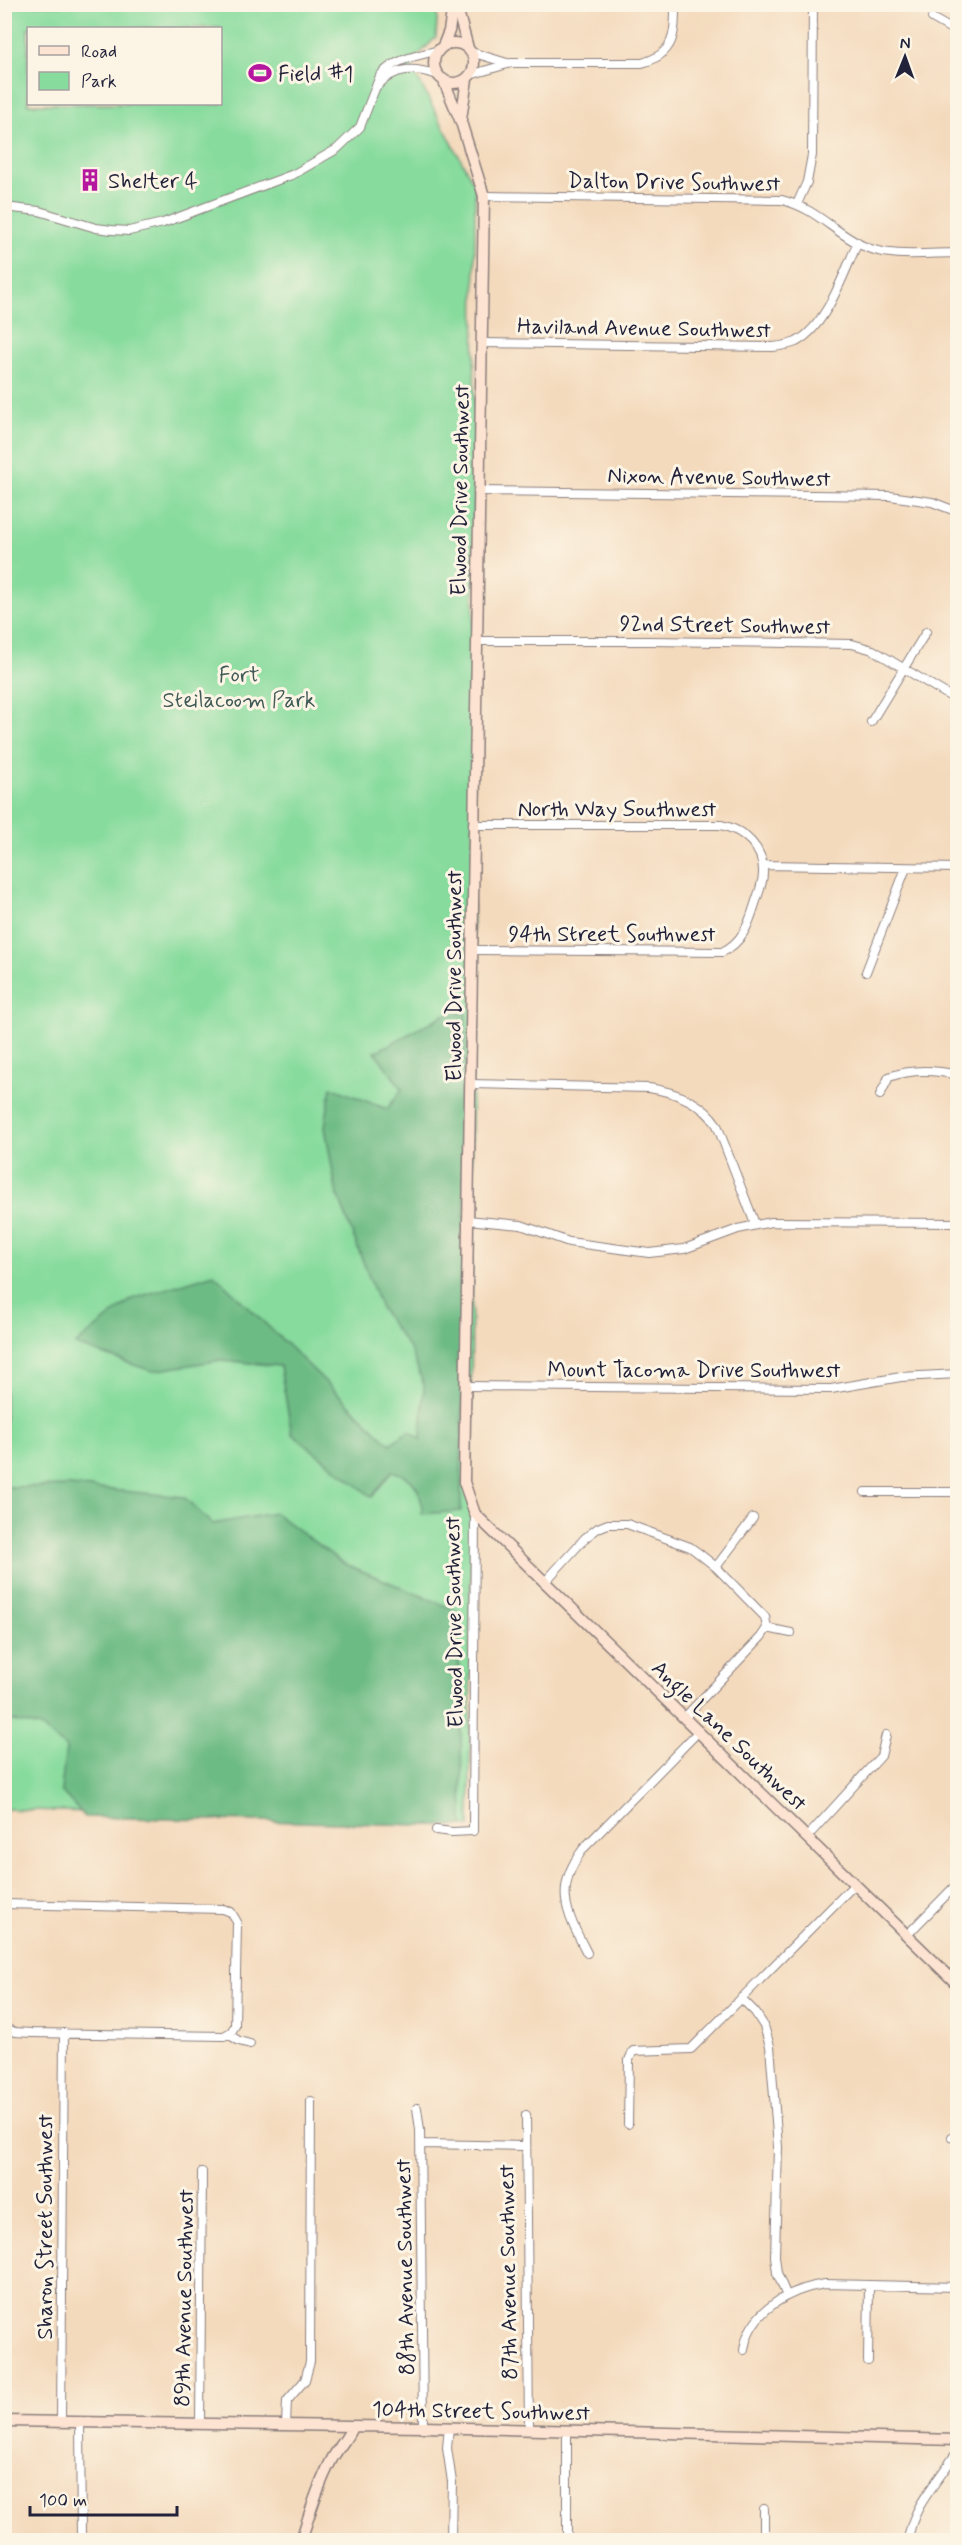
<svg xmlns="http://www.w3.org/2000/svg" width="962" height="2545" viewBox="0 0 962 2545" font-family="Mynerve,sans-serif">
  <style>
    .green { fill: #87db9d; stroke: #547e6c; stroke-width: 1.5; fill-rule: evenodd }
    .forest { fill: #6dbb84; stroke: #486e60; stroke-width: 1.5 }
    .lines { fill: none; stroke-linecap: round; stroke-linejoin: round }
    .street-casing { stroke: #8b7e7c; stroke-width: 10 }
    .secondary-casing { stroke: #8b7e7c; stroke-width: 13 }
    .street { stroke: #fff; stroke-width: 8 }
    .secondary { stroke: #fde3d1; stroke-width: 10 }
    .labels { text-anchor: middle; stroke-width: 6; stroke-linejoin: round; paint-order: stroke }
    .poi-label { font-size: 22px; fill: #22223b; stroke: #fcf5e5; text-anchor: start }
    .street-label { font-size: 22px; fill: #22223b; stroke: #fcf5e5 }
    .park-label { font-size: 22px; fill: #405a58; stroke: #fcf5e5 }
  </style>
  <rect width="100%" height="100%" fill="#fcf5e5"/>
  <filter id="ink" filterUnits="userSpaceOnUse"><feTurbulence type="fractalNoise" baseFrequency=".0167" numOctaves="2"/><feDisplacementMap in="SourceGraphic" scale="12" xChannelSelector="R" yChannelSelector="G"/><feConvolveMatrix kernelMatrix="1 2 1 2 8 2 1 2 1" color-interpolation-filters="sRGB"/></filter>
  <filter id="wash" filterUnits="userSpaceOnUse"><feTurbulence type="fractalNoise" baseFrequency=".008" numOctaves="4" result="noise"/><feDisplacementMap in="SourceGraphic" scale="24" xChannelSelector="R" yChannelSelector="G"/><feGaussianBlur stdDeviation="1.35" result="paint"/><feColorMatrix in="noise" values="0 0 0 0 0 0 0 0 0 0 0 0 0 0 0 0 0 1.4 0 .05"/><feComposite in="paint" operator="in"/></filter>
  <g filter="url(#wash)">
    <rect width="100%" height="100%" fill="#f4dabd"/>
    <!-- green -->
    <path class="green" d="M5,5H438L436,37L410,64L475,186L470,1826L5,1809ZM28,28H220V104H28Z"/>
    <!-- forest -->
    <path class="forest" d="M466,1013L461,1511L422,1514C422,1492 416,1477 392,1471L372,1497L292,1434L280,1366L221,1360L152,1371L75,1345L132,1299L214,1274L390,1444L409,1431L421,1439L424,1385L411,1351L381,1309L336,1190L325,1127L331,1087L387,1109L402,1089L375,1052L446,1014Z
      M70,1486L184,1497L212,1524L275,1513L343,1563L458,1611L463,1826L85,1817L61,1791L66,1748L41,1727L4,1719L5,1487Z"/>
  </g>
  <g filter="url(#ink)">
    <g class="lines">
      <!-- street casing -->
      <g class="street-casing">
        <path id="street" d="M932,18L958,33
          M471,52L507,63
          M470,75L511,63H642C675,54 675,34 675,4
          M377,86C396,66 414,67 438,75
          M484,196L782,200C817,209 831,230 861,245C889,259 928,253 958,253
          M797,204L807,182L812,155L813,4
          M4,207L39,211L96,228L112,230L129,231L163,223L294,174L337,149L360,127L380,76C393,59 418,56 439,50
          M481,343L773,347C781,346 789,345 796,342C827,326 844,272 858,242
          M478,491L890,496L932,502L958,512
          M477,641H651L852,644L873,650L958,701
          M871,722L926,632
          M763,865L958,868
          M472,950L722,952C742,943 749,924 755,904C758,894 763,884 763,873C764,848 744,830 721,825H473
          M866,972L906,868
          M471,1084L649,1088C675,1092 702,1102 717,1125L755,1224
          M880,1095L889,1077C910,1069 936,1070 958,1075
          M467,1220L521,1225L569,1242L649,1253L684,1249L738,1229L771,1222L958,1223
          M466,1386L831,1389L901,1377L958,1374
          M865,1492H958
          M716,1567L753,1518
          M544,1583L585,1538L598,1528L608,1524H627L690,1547L697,1552L716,1567L765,1617L767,1628L761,1637L685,1717
          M767,1628L791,1633
          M436,1830L452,1832L473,1831L475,1514
          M807,1837L881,1756L886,1735
          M4,1904L223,1909L231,1912L237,1922L235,2026L231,2032L224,2036L32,2033L15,2032L4,2028
          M907,1935L958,1883
          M587,1953C566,1912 553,1888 584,1848L699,1731
          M741,1998L755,2012L764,2026L770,2046L778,2147L775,2256L777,2273L786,2294
          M228,2034L239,2041L250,2044
          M417,2108L420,2130L423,2427
          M526,2115L529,2429
          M628,2124L629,2060L633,2051L691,2049L855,1884
          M952,2137L958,2142
          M421,2144L525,2146
          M744,2350C749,2311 790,2289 825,2284L958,2287
          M868,2361L869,2285
          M61,2421L64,2033
          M80,2421L81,2540
          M200,2424L202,2172
          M286,2426L287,2401L305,2380L310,2362L311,2101
          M449,2427L447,2448L452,2482L451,2540
          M567,2430V2540
          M764,2540V2509
          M908,2540C913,2504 939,2481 958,2450"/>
      </g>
      <!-- secondary casing -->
      <g class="secondary-casing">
        <path id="secondary" d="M456,4L468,48
          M434 63a20 20 0 1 1 40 0a20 20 0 1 1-40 0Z
          M443,46L449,31L453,5
          M443,79L461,122L484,196L464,1482L475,1514L958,1985
          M461,119L467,79
          M4,2421L423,2427L958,2440
          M301,2540C310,2513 318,2485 332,2459C338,2448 347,2439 352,2427"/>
      </g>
      <!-- street -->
      <use href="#street" class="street"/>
      <!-- secondary -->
      <use href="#secondary" class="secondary"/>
    </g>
  </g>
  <!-- icons -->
  <defs>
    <g id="stadium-bare" transform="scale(1.8)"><path d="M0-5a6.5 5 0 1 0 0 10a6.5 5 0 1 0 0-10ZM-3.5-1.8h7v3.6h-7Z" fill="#b5179e" stroke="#fcf5e5" stroke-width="2.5" paint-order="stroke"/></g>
    <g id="building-bare" transform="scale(1.8)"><path d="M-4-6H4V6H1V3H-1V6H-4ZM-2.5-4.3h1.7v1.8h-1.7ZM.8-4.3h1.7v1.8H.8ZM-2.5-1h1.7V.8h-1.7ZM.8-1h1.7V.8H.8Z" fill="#b5179e" stroke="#fcf5e5" stroke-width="2.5" paint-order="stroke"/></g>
  </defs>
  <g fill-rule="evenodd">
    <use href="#stadium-bare" x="260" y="73"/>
    <use href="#building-bare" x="90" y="180"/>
  </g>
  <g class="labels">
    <!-- poi labels -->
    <g class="poi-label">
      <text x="278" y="81">Field #1</text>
      <text x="108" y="188">Shelter 4</text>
    </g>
    <!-- street labels -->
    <g class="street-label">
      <text transform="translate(674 181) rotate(1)" y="8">Dalton Drive Southwest</text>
      <text transform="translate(644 327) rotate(1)" y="8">Haviland Avenue Southwest</text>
      <text transform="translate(719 476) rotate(1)" y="8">Nixon Avenue Southwest</text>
      <text transform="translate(459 490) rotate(-89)" y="8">Elwood Drive Southwest</text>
      <text transform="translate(725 624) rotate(1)" y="8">92nd Street Southwest</text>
      <text x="617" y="816">North Way Southwest</text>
      <text x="612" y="941">94th Street Southwest</text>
      <text transform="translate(453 976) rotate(-90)" y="8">Elwood Drive Southwest</text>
      <text x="694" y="1377">Mount Tacoma Drive Southwest</text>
      <text transform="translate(453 1622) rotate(-91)" y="8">Elwood Drive Southwest</text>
      <text transform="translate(730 1735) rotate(44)" y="8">Angle Lane Southwest</text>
      <text transform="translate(44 2227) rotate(-90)" y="8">Sharon Street Southwest</text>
      <text transform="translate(404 2267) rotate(-91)" y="8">88th Avenue Southwest</text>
      <text transform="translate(507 2272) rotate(-91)" y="8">87th Avenue Southwest</text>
      <text transform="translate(183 2298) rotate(-89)" y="8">89th Avenue Southwest</text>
      <text transform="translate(481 2410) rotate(1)" y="8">104th Street Southwest</text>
    </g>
    <!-- park labels -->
    <g class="park-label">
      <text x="239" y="682">Fort<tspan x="239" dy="25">Steilacoom Park</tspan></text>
    </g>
  </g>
  <!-- margin -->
  <rect width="962" height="2545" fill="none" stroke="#fcf5e5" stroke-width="24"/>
  <!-- legend -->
  <rect x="27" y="27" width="195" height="78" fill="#fcf5e5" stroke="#a5a1a1" stroke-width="1.5"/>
  <rect x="39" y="46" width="30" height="9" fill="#fde3d1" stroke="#a5a1a1" stroke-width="1.5"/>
  <text x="81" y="57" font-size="18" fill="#22223b">Road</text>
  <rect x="39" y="72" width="30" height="18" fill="#87db9d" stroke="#a5a1a1" stroke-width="1.5"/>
  <text x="81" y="87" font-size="18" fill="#22223b">Park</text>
  <!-- north arrow -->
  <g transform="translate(905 57) rotate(1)" stroke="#fcf5e5" stroke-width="4.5" paint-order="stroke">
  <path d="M0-4.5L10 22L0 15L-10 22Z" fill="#22223b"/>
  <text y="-9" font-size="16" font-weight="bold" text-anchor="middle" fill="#22223b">N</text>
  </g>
  <!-- scale -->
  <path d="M30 2506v9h147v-9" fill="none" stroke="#22223b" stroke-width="3"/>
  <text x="39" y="2506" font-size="18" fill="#22223b" stroke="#fcf5e5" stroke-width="4.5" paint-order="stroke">100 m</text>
</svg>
